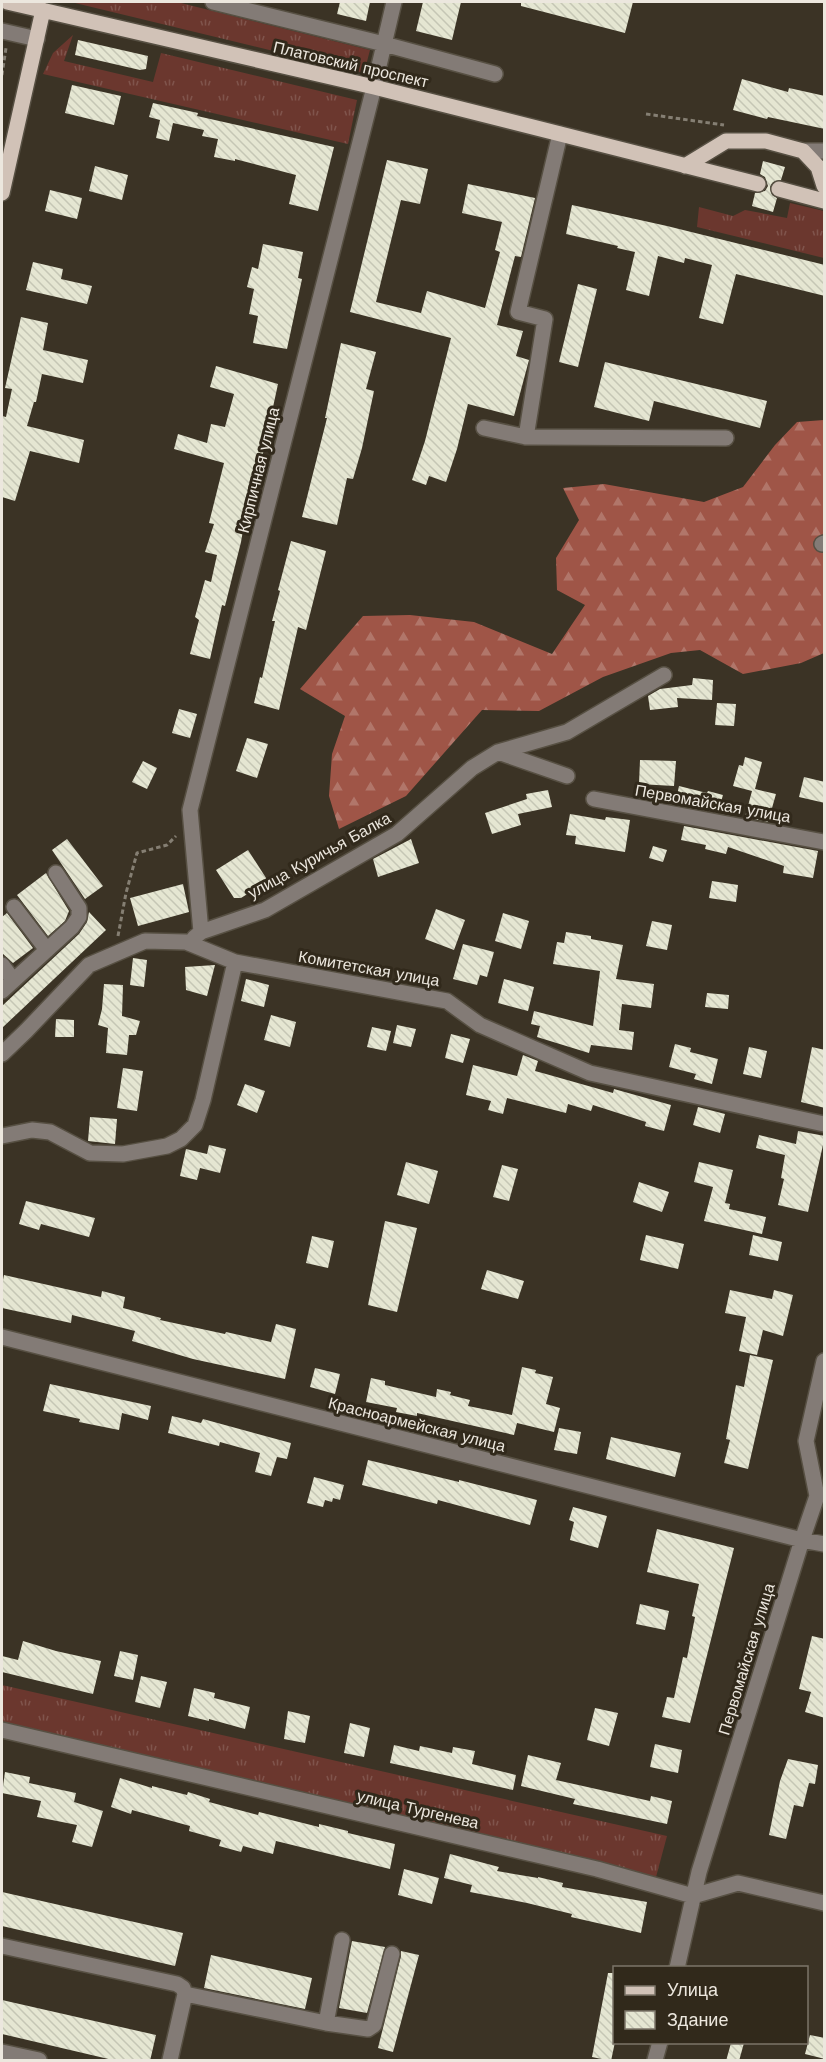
<svg xmlns="http://www.w3.org/2000/svg" width="826" height="2062" viewBox="0 0 826 2062" font-family="'Work Sans',sans-serif">
  <style>
    .grass { fill: url(#grass-tufts) }
    .forest { fill: url(#forest-firs) }
    .building { fill: url(#building-back-hatch) }
    .lines { fill: none; stroke-linecap: round; stroke-linejoin: round }
    .minor-casing { stroke: #575043; stroke-width: 18 }
    .major-casing { stroke: #575043; stroke-width: 18 }
    .path { stroke: #857f73; stroke-width: 3; stroke-dasharray: 4.5 3; stroke-linecap: butt }
    .minor { stroke: #837b76; stroke-width: 15 }
    .major { stroke: #d1c2b7; stroke-width: 15 }
    .labels { text-anchor: middle; stroke-width: 6; stroke-linejoin: round; paint-order: stroke }
    .street-label { font-size: 16px; fill: #ece7de; stroke: #31291b }
  </style>
  <defs>
    <pattern id="grass-tufts" width="24" height="20" patternUnits="userSpaceOnUse" patternTransform="scale(1.5)"><rect width="24" height="20" fill="#6b372e"/><path d="M3 7l-1-3M5 7V3M7 7l1-3M15 17l-1-3M17 17v-4M19 17l1-3" fill="none" stroke="#80544c"/></pattern>
    <pattern id="forest-firs" width="22" height="20" patternUnits="userSpaceOnUse" patternTransform="scale(1.5)"><rect width="22" height="20" fill="#9f5547"/><path d="M5 1l3.5 6h-7zM16 11l3.5 6h-7z" fill="#b1766a"/></pattern>
    <pattern id="building-back-hatch" width="6" height="6" patternUnits="userSpaceOnUse" patternTransform="scale(1.5)"><rect width="6" height="6" fill="#e5e6d2"/><path d="M-1 5l2 2M0 0l6 6M5-1l2 2" fill="none" stroke="#c5c6b5"/></pattern>
  </defs>
  <rect width="100%" height="100%" fill="#3b3325"/>
  <!-- grass -->
  <path class="grass" d="M71,2H177L370,50L364,73Z
    M73,35L64,61L153,82L161,53L357,100L348,144L43,74L53,53Z
    M790,203L824,211V258L697,227L699,207L733,216L745,210L787,218Z
    M2,1685L667,1836L656,1877L2,1723Z"/>
  <!-- forest -->
  <path class="forest" d="M824,420V653L801,663L743,674L700,650L671,653L603,677L539,711L482,710L406,796L339,829L329,796L332,754L345,716L300,689L363,616L410,615L474,622L552,654L585,605L557,590L556,558L579,520L563,488L604,484L704,502L743,487L775,445L797,422Z"/>
  <!-- building -->
  <path class="building" d="M340,2H370L366,21L337,14Z
    M423,2H461L452,40L416,31Z
    M521,2H633L625,33L521,6Z
    M78,40L148,56L146,69L140,70L75,55Z
    M742,79L788,92L789,88L825,96V129L768,117L767,119L733,110Z
    M72,85L121,96L114,125L65,113Z
    M153,103L198,113L197,116L334,147L318,211L289,204L296,175L235,159V161L214,157L218,139L202,136L204,130L173,123L169,141L156,138L160,120L149,117Z
    M387,160L428,169L420,204L401,200L376,302L421,313L427,291L485,308L500,252L495,250L502,222L462,213L468,184L535,198L521,257L515,256L497,325L523,331L516,356L529,360L514,416L468,404L457,449L446,482L429,476L426,485L412,480L425,441L451,338L350,312Z
    M763,161L785,167L781,180L773,182L770,187L772,195L777,198L773,212L752,206L755,193L765,191L768,186L765,177L760,174Z
    M95,166L128,175L122,200L89,191Z
    M50,190L82,198L77,219L45,211Z
    M572,205L667,226L825,265V296L736,274L723,324L699,318L712,265L685,258L684,263L658,256L649,296L626,290L635,252L617,248L618,246L566,234Z
    M263,244L303,252L298,278L302,279L287,349L253,343L258,316L249,314L254,289L247,287L252,267L258,269Z
    M33,262L63,269L61,279L92,286L87,304L26,290Z
    M578,284L597,289L578,367L559,362Z
    M21,317L48,323L43,350L88,360L83,383L42,374L36,402H34L27,426L84,440L79,463L30,451L15,501L2,497V416L6,417L12,389L5,388Z
    M341,343L376,352L366,389L374,391L362,448L353,479L347,478L337,525L302,517L327,418H325Z
    M605,362L767,401L760,428L654,401L649,421L594,407Z
    M216,366L278,384L262,458L247,507L241,542L225,606L222,605L210,659L190,654L199,620L195,617L205,580L211,582L217,555L205,552L214,524L209,523L224,463L174,449L178,434L207,443L211,424L225,427L234,394L210,387Z
    M291,541L326,551L306,630L298,627L279,710L254,703L260,677L262,678L275,621H272L280,591L278,590Z
    M693,678L713,680L712,700L677,698L678,707L650,710L648,696L660,689L692,685Z
    M717,703L736,704L734,726L715,725Z
    M179,709L197,714L190,738L172,733Z
    M247,738L268,744L257,778L236,771Z
    M745,757L762,762L755,789L776,794L768,822L745,817L752,791L733,786L739,765L743,766Z
    M640,760L676,761L674,786L639,784Z
    M143,761L157,768L147,789L132,782Z
    M804,777L825,782V803L799,797Z
    M679,786L707,793L708,791L723,795L718,812L687,807L688,804L676,800Z
    M548,790L552,807L518,814L521,825L492,834L485,813L527,799L526,794Z
    M570,814L605,820L606,817L630,820L625,852L575,844L576,836L566,835Z
    M684,826L818,851L813,878L783,873L784,866L728,847L726,854L705,849L706,845L681,840Z
    M67,839L103,886L85,899L52,850Z
    M411,839L419,863L378,877L373,859Z
    M653,846L667,850L663,862L649,858Z
    M248,850L268,881L241,898H234L216,870Z
    M46,873L69,911L65,921L48,936L17,895Z
    M712,881L738,885L736,902L709,898Z
    M183,884L189,912L138,926L130,898Z
    M436,909L465,920L454,950L425,939Z
    M89,912L106,930L2,1028V1006L79,934L87,922Z
    M7,913L33,948L13,963L2,953V917Z
    M503,913L529,921L521,949L495,941Z
    M652,921L672,925L667,950L646,946Z
    M566,932L591,936V939L623,945L616,979L654,984L651,1008L622,1004L619,1030L634,1032L632,1050L591,1045L589,1053L537,1037L540,1026L531,1024L534,1011L593,1026L600,971L553,964L557,942L564,943Z
    M463,944L494,952L487,977L480,975L477,985L453,979Z
    M133,958L147,960L144,987L130,985Z
    M215,965L207,996L186,990L185,967Z
    M246,979L269,985L264,1007L241,1001Z
    M504,979L534,987L528,1011L498,1003Z
    M104,984L123,985L122,1016L140,1021L136,1035H129L127,1055L106,1053L108,1028L98,1025L102,1009Z
    M707,993L729,995L728,1009L705,1007Z
    M271,1015L296,1022L290,1047L264,1040Z
    M56,1019L74,1020V1037H55Z
    M397,1025L416,1029L411,1047L393,1043Z
    M372,1027L391,1031L386,1051L367,1047Z
    M451,1034L470,1039L463,1063L445,1058Z
    M675,1044L691,1048L690,1052L718,1059L712,1084L694,1079L696,1074L669,1067Z
    M749,1047L767,1051L761,1078L743,1074Z
    M812,1047L825,1050V1108L801,1102Z
    M523,1055L538,1061L535,1071L546,1074L613,1093L614,1089L671,1105L664,1131L645,1126L646,1122L593,1105L591,1111L568,1104L566,1113L507,1098L503,1114L488,1110L491,1101L466,1095L473,1065L517,1076Z
    M123,1068L143,1071L137,1111L117,1108Z
    M245,1084L265,1091L257,1113L237,1105Z
    M698,1107L725,1114L720,1133L693,1125Z
    M90,1117L117,1119L115,1144L88,1141Z
    M798,1131L825,1136L808,1212L778,1205L784,1179L781,1178L785,1155L756,1148L759,1135L796,1144Z
    M209,1145L226,1149L220,1173L200,1168L197,1180L180,1176L186,1149L207,1154Z
    M406,1162L438,1171L429,1204L397,1195Z
    M699,1162L733,1170L725,1203L730,1204L729,1209L766,1217L762,1234L704,1221L713,1187L694,1182Z
    M502,1165L518,1169L509,1201L493,1197Z
    M639,1182L669,1192L662,1212L633,1202Z
    M26,1201L95,1218L89,1237L41,1224L39,1230L19,1224Z
    M385,1221L417,1228L397,1312L368,1305Z
    M646,1235L684,1244L678,1269L640,1260Z
    M753,1235L782,1242L778,1261L749,1255Z
    M312,1236L334,1241L328,1268L306,1263Z
    M487,1270L524,1281L518,1299L481,1289Z
    M4,1275L101,1297L102,1291L125,1297L123,1308L161,1318L160,1320L225,1334L226,1332L271,1342L276,1324L296,1329L285,1379L193,1359L132,1341L135,1331L72,1315L71,1323L2,1308V1285Z
    M730,1290L772,1299L774,1290L793,1295L783,1336L763,1330L757,1355L739,1351L746,1317L725,1313Z
    M750,1355L773,1360L748,1469L724,1463L730,1440L726,1439L736,1385L744,1387Z
    M522,1367L536,1370L535,1373L553,1377L546,1404L560,1408L554,1432L517,1423L514,1435L417,1413V1416L396,1412L397,1408L366,1402L371,1378L385,1381V1385L436,1397L437,1389L451,1392L450,1395L470,1400L468,1406L512,1415Z
    M315,1368L340,1374L335,1394L310,1387Z
    M50,1384L151,1406L148,1420L122,1413L119,1430L79,1422L80,1419L43,1411Z
    M172,1416L201,1423L203,1419L291,1443L287,1459L277,1457L271,1476L255,1472L260,1453L220,1442L219,1446L168,1433Z
    M559,1428L581,1432L577,1454L554,1450Z
    M611,1437L681,1453L675,1477L606,1459Z
    M368,1460L459,1482V1480L537,1500L530,1525L438,1500L437,1504L362,1485Z
    M314,1477L344,1485L340,1500L333,1498L332,1502L325,1500L323,1507L307,1503Z
    M573,1507L607,1516L598,1548L570,1540L574,1522L569,1520Z
    M657,1529L734,1548L690,1723L662,1717L667,1697L674,1698L683,1657L687,1658L695,1617L692,1616L699,1584L647,1572Z
    M640,1604L669,1611L665,1630L636,1624Z
    M812,1636L825,1639V1718L805,1712L811,1692L799,1689Z
    M23,1641L56,1651L101,1661L93,1694L2,1672V1656L18,1660Z
    M120,1651L138,1655L133,1680L114,1676Z
    M141,1676L167,1682L160,1708L135,1702Z
    M194,1688L215,1693L214,1698L250,1707L245,1729L209,1719V1721L188,1716Z
    M595,1708L618,1713L609,1746L587,1740Z
    M288,1711L310,1716L305,1743L284,1739Z
    M350,1723L370,1728L364,1757L344,1753Z
    M655,1744L682,1750L678,1773L650,1767Z
    M394,1745L419,1751L420,1746L452,1753L453,1747L475,1751L472,1764L516,1775L513,1790L390,1763Z
    M528,1755L561,1763L556,1780L650,1801L651,1796L672,1801L667,1824L573,1804L575,1799L521,1786Z
    M788,1759L818,1765L815,1784L809,1783L803,1807L794,1805L786,1839L769,1835L780,1781Z
    M5,1772L30,1777L29,1783L76,1793L74,1802L103,1811L92,1847L72,1842L77,1825L37,1817L41,1801L2,1793Z
    M120,1778L152,1788V1786L187,1795L188,1792L210,1799L209,1802L258,1815L259,1812L319,1827V1824L348,1831V1833L395,1844L390,1869L276,1841L273,1854L243,1846L241,1852L219,1846L221,1840L189,1831L190,1826L132,1810L131,1814L111,1807Z
    M450,1854L499,1867L497,1871L538,1878V1877L563,1883L562,1887L647,1902L641,1933L571,1917L572,1914L527,1903L470,1892L472,1885L444,1878Z
    M404,1869L439,1878L432,1904L398,1895Z
    M2,1892L183,1933L175,1966L2,1926Z
    M352,1941L385,1947L367,2013L339,2008Z
    M401,1951L419,1955L393,2052L378,2048L401,1956Z
    M211,1955L312,1978L305,2009L204,1988Z
    M608,1973H615V2042L611,2061L592,2057Z
    M2,2000L156,2035L150,2061H117L2,2034Z
    M810,2035L825,2038V2059L805,2054Z
    M731,2043H744L739,2061H726Z"/>
  <g class="lines">
    <!-- minor casing -->
    <g class="minor-casing">
      <path id="minor" d="M213,2L384,44L495,74
        M2,31L37,39
        M560,134L518,312L545,319L526,437L726,438
        M803,151H824
        M484,428L526,437
        M822,544L824,543
        M498,752L567,776
        M594,799L824,842
        M14,907L47,950
        M201,932L190,810L374,87L394,2
        M194,938L201,932L265,910L397,834L472,768L498,752L567,732L664,675
        M2,965L13,980
        M2,991L72,927L79,917V908L56,873
        M2,1054L26,1031L89,965L145,941L186,942L235,962L447,1001L480,1025L590,1073L824,1124
        M2,1136L32,1130L50,1132L90,1153L123,1154L167,1146L181,1139L195,1125L203,1100L235,962
        M2,1337L802,1540L824,1544
        M2,1730L597,1869L693,1896L738,1883L824,1903
        M2,1946L177,1984L183,1988L185,1994L170,2060
        M677,1968L699,1872L802,1540L817,1496L806,1441L824,1361
        M185,1994L326,2023L368,2029L374,2025L392,1954
        M326,2023L342,1940
        M2,2052L39,2060
        M655,2060L660,2042"/>
    </g>
    <!-- major casing -->
    <g class="major-casing">
      <path id="major" d="M7,2L374,87L758,184
        M685,166L726,141H766L803,151L818,167L824,186
        M779,189L824,201
        M2,193L43,10"/>
    </g>
    <!-- path -->
    <path class="path" d="M2,75L6,48
      M646,114L724,125
      M118,936L126,893L137,853L167,845L176,836"/>
    <!-- minor -->
    <use href="#minor" class="minor"/>
    <!-- major -->
    <use href="#major" class="major"/>
  </g>
  <g class="labels">
    <!-- street labels -->
    <g class="street-label">
      <text transform="translate(351 64) rotate(13)" y="6">Платовский проспект</text>
      <text transform="translate(258 470) rotate(-76)" y="6">Кирпичная улица</text>
      <text transform="translate(713 803) rotate(10)" y="6">Первомайская улица</text>
      <text transform="translate(319 855) rotate(-29)" y="6">улица Куричья Балка</text>
      <text transform="translate(369 968) rotate(10)" y="6">Комитетская улица</text>
      <text transform="translate(417 1424) rotate(14)" y="6">Красноармейская улица</text>
      <text transform="translate(746 1659) rotate(-73)" y="6">Первомайская улица</text>
      <text transform="translate(418 1809) rotate(13)" y="6">улица Тургенева</text>
    </g>
  </g>
  <!-- border -->
  <rect width="826" height="2062" fill="none" stroke="#ece7de" stroke-width="6"/>
  <!-- legend -->
  <rect x="613" y="1966" width="195" height="78" fill="#31291b" stroke="#7c7569" stroke-width="1.5"/>
  <rect x="625" y="1986" width="30" height="9" fill="#d1c2b7" stroke="#7c7569" stroke-width="1.5"/>
  <text x="667" y="1996" font-size="18" fill="#ece7de">Улица</text>
  <rect x="625" y="2011" width="30" height="18" fill="url(#building-back-hatch)" stroke="#7c7569" stroke-width="1.5"/>
  <text x="667" y="2026" font-size="18" fill="#ece7de">Здание</text>
</svg>
